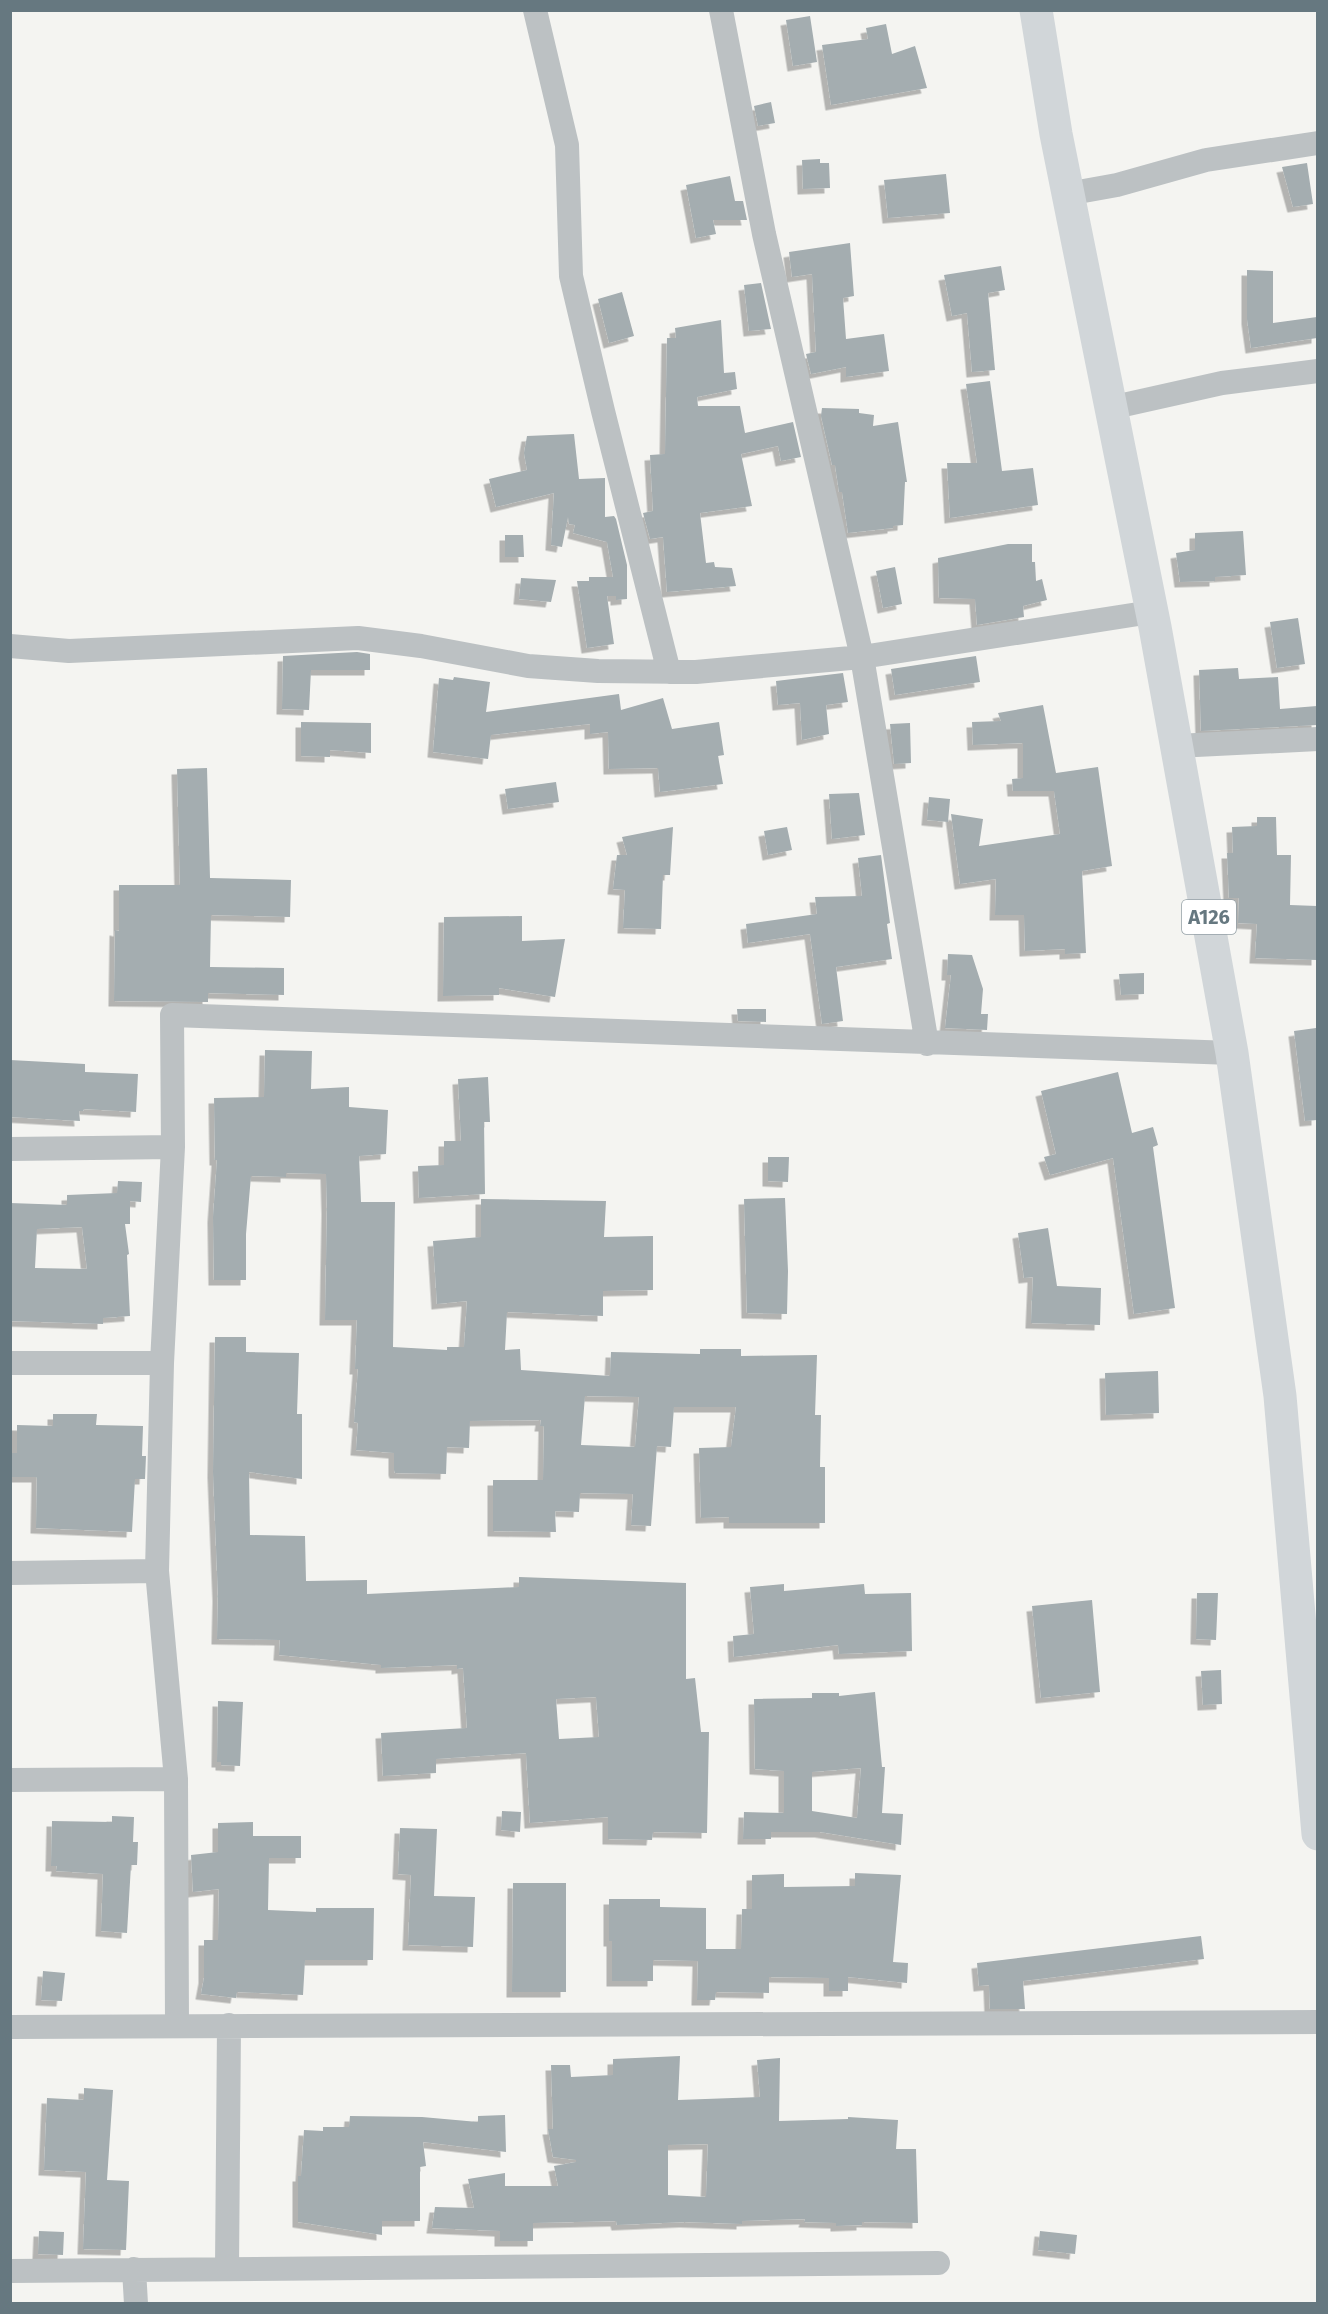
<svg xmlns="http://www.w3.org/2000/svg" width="1328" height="2314" viewBox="0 0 1328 2314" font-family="'Fira Sans',sans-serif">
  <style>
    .building { fill: #a4adb0; fill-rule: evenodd; filter: url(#shadow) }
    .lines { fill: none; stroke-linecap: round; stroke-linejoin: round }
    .street { stroke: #bcc1c3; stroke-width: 24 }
    .highway { stroke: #d1d6d9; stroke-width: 33 }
    .labels { text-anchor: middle; stroke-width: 6; stroke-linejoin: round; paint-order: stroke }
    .shield { fill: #fff; stroke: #94a0a6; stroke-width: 1.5 }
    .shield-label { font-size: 20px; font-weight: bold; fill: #667880 }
  </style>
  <defs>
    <filter id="shadow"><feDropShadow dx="-5.5" dy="5.5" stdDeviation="0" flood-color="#0004"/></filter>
  </defs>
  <rect width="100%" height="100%" fill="#f4f4f1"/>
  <!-- building -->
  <path class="building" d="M810,16L817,62L793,66L786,20Z
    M886,24L892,54L915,46L927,88L831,105L822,45L868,39L866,28Z
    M771,102L775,123L758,126L754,106Z
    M820,159V163H829L830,188L803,189L802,160Z
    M1307,163L1313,204L1293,207L1282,167Z
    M946,174L950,213L888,218L884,180Z
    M730,176L735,201H743L747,220H713L716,234L696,238L686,185Z
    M850,243L854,296L843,298L846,339L884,334L889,371L846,377V367L811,374L806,354L816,352L812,274L792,277L789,252Z
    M1001,266L1005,290L988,293L995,370L972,372L967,313L952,316L944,275Z
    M1247,270L1273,271V323L1317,317V338L1251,348L1247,319Z
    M761,283L771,329L749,331L744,285Z
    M622,292L634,336L609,343L598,299Z
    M721,320L724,373L735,372L737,389L697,397L698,406H740L745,433L793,422L801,457L781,461L778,446L741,454L752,506L700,513L706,563L714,562L715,567L732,568L736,586L667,592L663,537L650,539L643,513L653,511L650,455L665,454L667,338H676L675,328Z
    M990,381L1002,471L1033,468L1038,505L950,518L947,463H977L966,384Z
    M822,408L859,409V413L874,415L873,426L898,422L907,482H905L903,525L893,526V528L848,533L842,492H839L835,465H832L821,416Z
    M574,434L579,479L605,478V517L614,516L616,519L627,565V599L616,600V596H607L614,644L587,648L577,581H589V577H613L607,542L573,533L575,525L569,524L568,517L562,547L551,545L554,493L496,507L489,479L527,470L524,453L527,436Z
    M1243,531L1246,575L1215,577V581L1180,582L1176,553L1195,550V533Z
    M505,535H523L524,557H505Z
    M1008,544H1032V562H1035L1036,581L1042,579L1047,600L1023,606L1024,617L977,625L975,599L939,598L938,558Z
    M895,567L902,604L883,608L876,571Z
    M521,578L556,580L551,602L519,599Z
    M1298,618L1305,664L1277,668L1270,622Z
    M357,652L370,654V670H311L309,710L282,709L283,656Z
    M976,656L980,682L895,695L891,669Z
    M1238,668L1239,679L1278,677L1280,709L1317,706V725L1201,731L1199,670Z
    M843,673L848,702L826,705L829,734L802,740L800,703L778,705L776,681Z
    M454,677L490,682L486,712L619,694L621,710L663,698L672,729L719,722L724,755L718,756L723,784L660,792L658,768L609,769L608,732L590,734V724L491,735L488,759L433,752L439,678L453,680Z
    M1043,705L1056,773L1098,767L1112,866L1082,871L1086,953L1065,954V949L1025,951L1024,915H995L996,879L960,884L951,814L983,819L979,846L1060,834L1054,791H1013L1012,779L1023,778V743L973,745L972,722L1001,721L998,713Z
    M301,722L371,723V753L330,750V757L301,756Z
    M910,723L911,763L894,764L890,724Z
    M207,768L210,878L291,880L290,917L211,915L210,967L284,968V995L208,993V1002L114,1001L115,930L119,931V885H180L177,769Z
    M556,782L559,802L508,809L505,789Z
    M859,793L865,835L832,839L829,794Z
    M929,797L950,799L948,822L927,820Z
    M1257,817H1276L1277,855H1291L1290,905L1317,906V960L1255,958L1257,924L1238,923L1239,898H1229L1227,853H1233L1232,827L1257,826Z
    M673,827L670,875H663L661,929L623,928L625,890L613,889L617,855H627L622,837Z
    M787,827L792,850L768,855L764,831Z
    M881,855L890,923L887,924L892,959L836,967L843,1021L822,1024L810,934L748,943L746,924L817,914L815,897L862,896L858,858Z
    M522,916V941L565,939L555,997L499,988V995L443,996L444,917Z
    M948,954L972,955L983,989L981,1014H988L987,1030L945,1028L951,975H947Z
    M1144,973V994L1121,995L1119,974Z
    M737,1009H766V1022L738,1021Z
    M1316,1028L1317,1120L1305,1121L1294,1031Z
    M265,1050L312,1051L311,1089L349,1087V1107L388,1110L386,1154L359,1156L361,1202H395L393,1347L447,1350V1347H464L467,1301L437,1304L433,1241L481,1237V1199L606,1201L604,1237L653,1236V1290L603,1291V1316L507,1312L505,1350L520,1349L521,1370L610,1376L611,1352L700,1354V1349H741V1356L817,1355L815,1415H821L820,1467H825V1523H729V1517L701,1518L699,1448L731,1447L736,1407H674L671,1447L657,1446L651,1526L631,1525L633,1494L580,1493L579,1512L555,1511L556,1532L493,1531V1480H543L544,1426H540L541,1420L470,1421L469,1448L447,1447L446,1474L395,1473L394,1470V1453L356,1450L358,1423L354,1422L358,1369H355L357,1320H325L327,1209L326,1174L286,1173V1177L251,1176L246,1234V1280H214L213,1217L217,1160H215L214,1098L264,1097ZM585,1396L639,1397L635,1447L581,1445Z
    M10,1060L85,1064V1072L138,1074L136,1112L84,1109L83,1111H79L80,1121L10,1117Z
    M1118,1072L1132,1133L1153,1127L1158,1145L1153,1147L1175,1308L1134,1314L1113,1158L1050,1175L1044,1157L1056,1154L1041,1091Z
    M488,1077L490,1122H484L485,1194L419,1198L418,1166L444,1165V1141H461L458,1079Z
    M768,1157H789L788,1182L768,1181Z
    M118,1181L142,1182L141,1202L130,1201V1224H125L129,1254L127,1255L130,1316L103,1318V1324L10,1321V1203L67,1205V1195L117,1193ZM82,1227L87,1269L35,1268L37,1229Z
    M785,1198L788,1271L787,1314L747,1313L744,1199Z
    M1048,1228L1057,1286L1101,1288L1100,1325L1031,1323L1033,1277L1024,1278L1018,1233Z
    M215,1337H246V1352L299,1353L297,1414H302V1479L249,1472L250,1535L305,1536L306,1581L367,1580V1594L519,1587V1577L686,1583V1679L695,1678L701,1732H709L707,1833L653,1832L652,1840L608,1839V1817L530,1823L526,1753L436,1759V1773L383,1776L381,1733L467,1728L463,1668L457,1669V1665L381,1668V1665L279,1655L280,1640L217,1639L218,1596L213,1472ZM596,1697L599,1737L559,1739L556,1699Z
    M1158,1371L1159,1413L1106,1415L1105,1373Z
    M53,1414H97L96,1425L143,1426L142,1456H146L145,1479H135L132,1532L36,1528L37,1477H10V1453H17V1425L53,1426Z
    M784,1584V1591L864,1584L865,1594L911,1593L912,1651L839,1654L838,1645L734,1657L733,1636L754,1634L750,1587Z
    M1197,1593H1218L1216,1640L1196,1639Z
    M1092,1600L1100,1692L1041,1698L1032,1606Z
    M1221,1670L1222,1704L1203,1705L1201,1671Z
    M875,1692L882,1767H885L882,1813L903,1814L901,1845L820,1832H771V1839H743L744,1812L784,1813V1771L755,1769L754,1699L812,1698V1693H839V1696ZM861,1768L857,1818L812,1811V1772Z
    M218,1701L243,1702L240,1766L221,1765V1762H217Z
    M502,1811L521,1812L520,1832L501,1830Z
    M112,1816L134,1817L133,1842H138L137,1865H131L127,1933L101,1931L103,1874L56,1871L57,1866H51L52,1821L112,1822Z
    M253,1822V1836H301V1858H269L268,1910L316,1912V1908H374L373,1960H305L303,1995L237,1992L236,1998L201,1994L204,1978V1940H218L219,1889L193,1892L191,1855L218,1852V1823Z
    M400,1828L437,1829L434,1896L475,1897L473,1947L408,1945L411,1875L398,1874Z
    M855,1873L901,1875L893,1962L908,1963L907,1983L848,1977V1991H829V1978L769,1977V1993L716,1992L715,2000H697L698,1961L653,1960V1981H612V1941H609V1899H660V1907L706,1908V1949H741L742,1909H752V1875L784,1874V1887L855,1886Z
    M513,1883H566V1992H512Z
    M1201,1936L1204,1959L1023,1981L1025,2009H990L989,1985L979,1986L977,1963Z
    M43,1971L65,1973L62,2001L41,2000Z
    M680,2056L678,2100L760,2097L757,2060L780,2058L779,2121L848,2119V2117L898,2120L896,2149H916L918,2223L862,2222V2225L836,2226V2223L804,2222L805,2219L742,2221V2224L685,2222L617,2225L616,2221L533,2223V2241H500V2231L432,2228L435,2207L474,2208L468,2179L505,2173V2186H558L554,2166L576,2162V2160L553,2157L548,2129H553L551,2065H570L571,2077L613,2075V2059ZM708,2144L706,2197L668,2195V2145Z
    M84,2088L113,2090L107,2180L129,2181L126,2250L83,2249L86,2172L44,2170L47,2098L84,2100Z
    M505,2115L506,2152L423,2142L426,2166L420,2167V2221H382V2235L298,2222V2176H301L304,2130L323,2131V2127H349L350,2116L422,2117L478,2122V2116Z
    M39,2231L64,2232L63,2255L38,2254Z
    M1040,2231L1077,2235L1075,2254L1038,2250Z"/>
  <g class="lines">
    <!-- street -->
    <path class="street" d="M535,10L567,145L571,276L603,411L669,672
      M721,10L764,234L862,657L927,1044
      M1067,194L1117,185L1206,160L1318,143
      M1110,408L1222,383L1318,371
      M10,646L69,651L358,638L421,646L528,666L598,671L696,672L862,657L1151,612
      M1176,746L1318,739
      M10,1149L173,1147
      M10,1363H162
      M10,1573L157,1571
      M10,1780L176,1779
      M177,2025L176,1779L157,1571L162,1363L173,1147L172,1015L1232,1053
      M10,2027L1318,2022
      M134,2269L136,2304
      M227,2269L229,2025
      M10,2271L938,2263"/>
    <!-- highway -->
    <path class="highway" d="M1036,10L1056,134L1155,627L1232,1053L1280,1396L1318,1834"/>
  </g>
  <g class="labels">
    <!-- shield labels -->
    <rect class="shield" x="1182" y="900" width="54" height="34" rx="4.5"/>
    <g class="shield-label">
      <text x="1209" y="924">A126</text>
    </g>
  </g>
  <!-- border -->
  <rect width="1328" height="2314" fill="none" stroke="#667880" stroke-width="24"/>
</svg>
